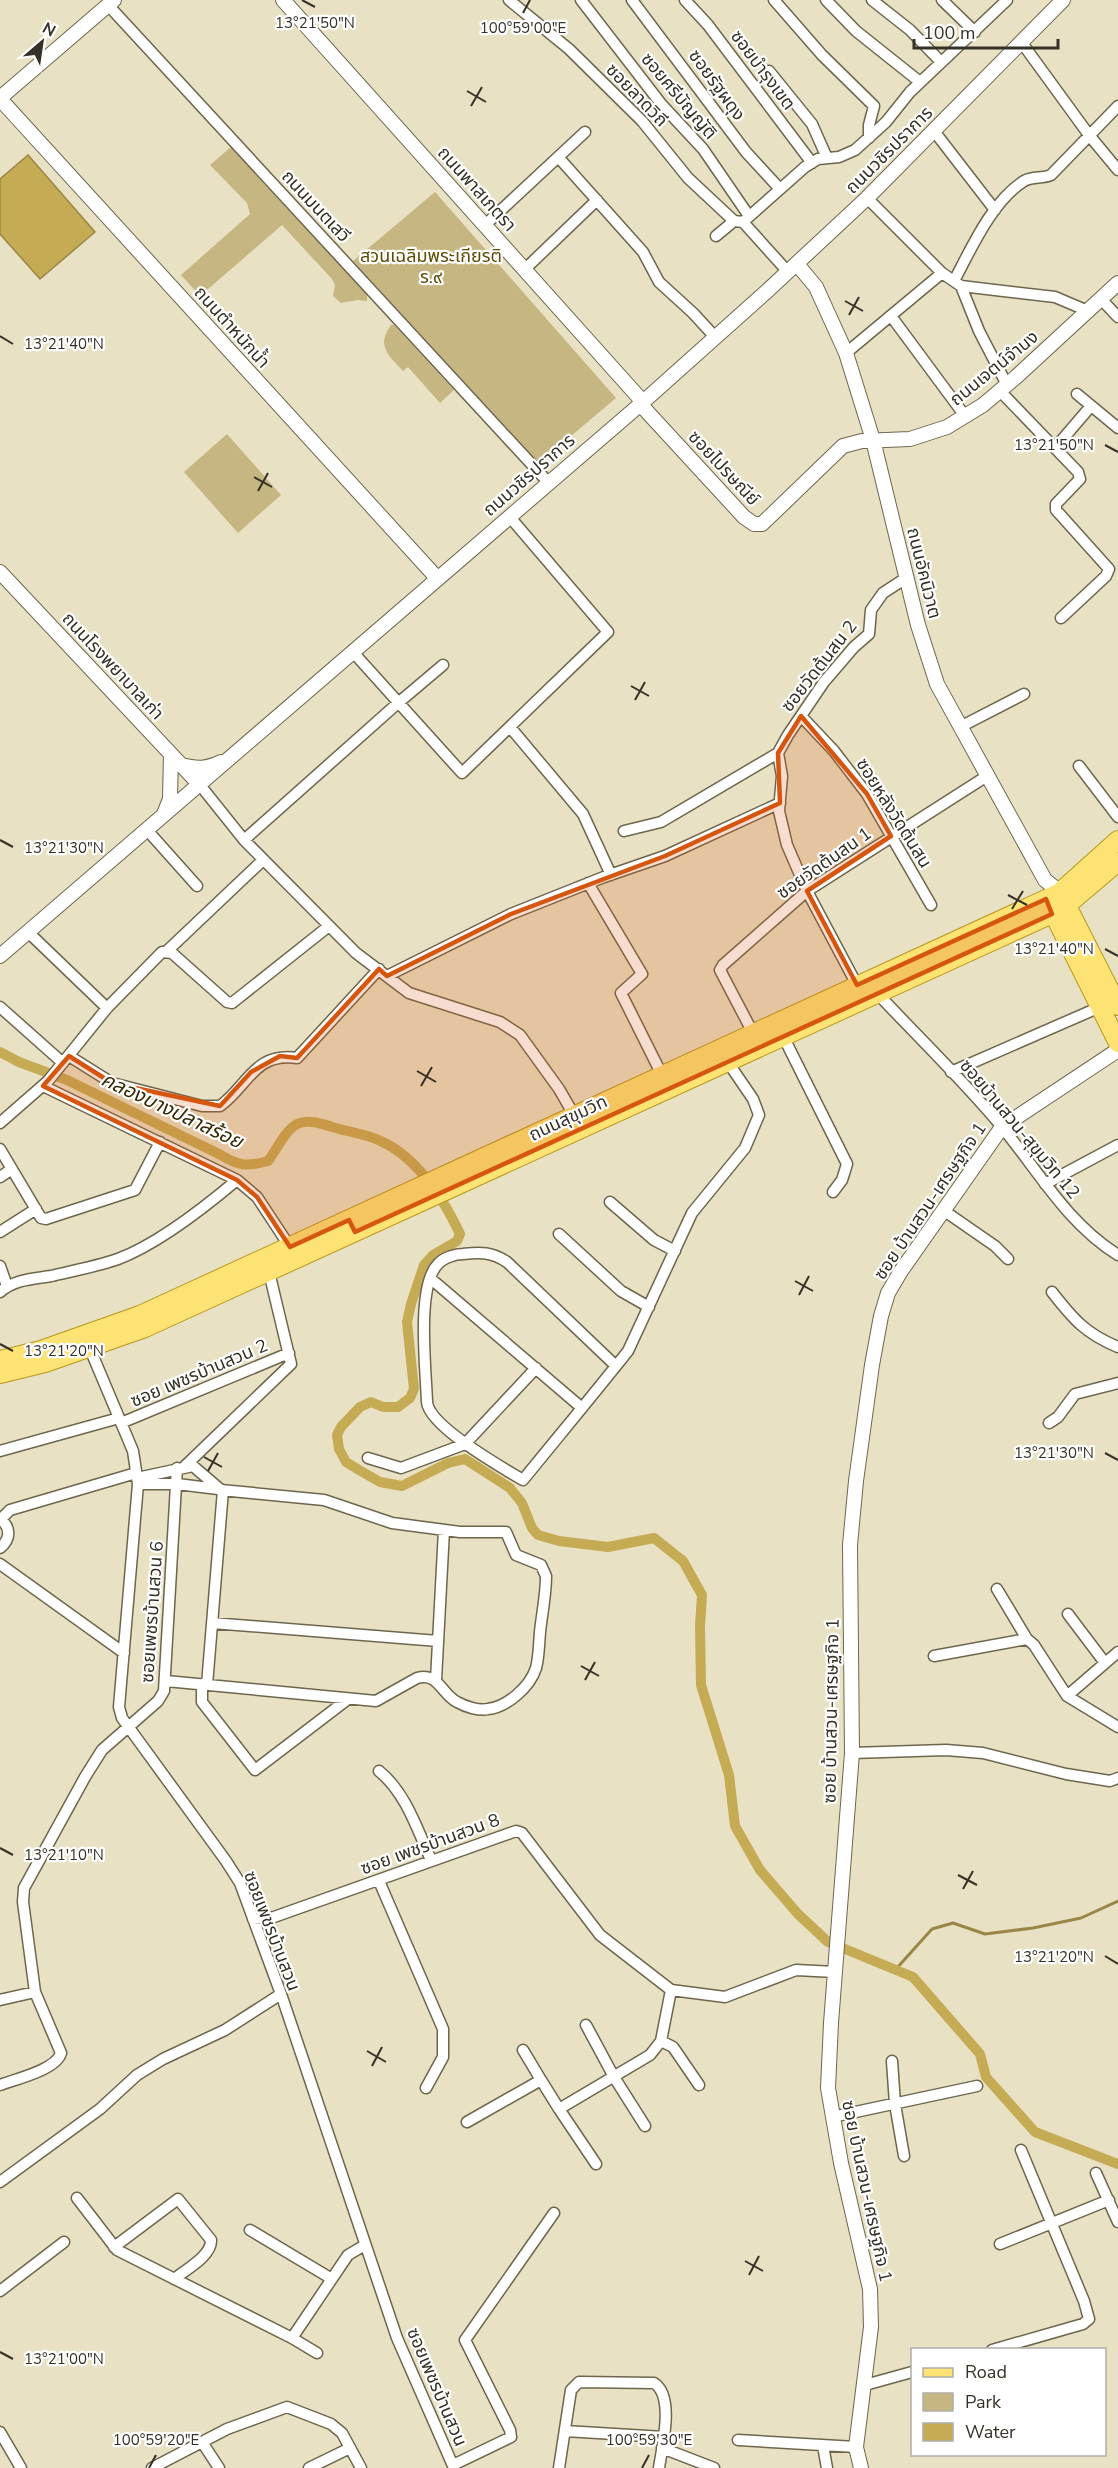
<svg xmlns="http://www.w3.org/2000/svg" width="1118" height="2468" viewBox="0 0 1118 2468" font-family="'Nunito Sans','Noto Sans Thai',sans-serif">
  <style>
    .green { fill: #c6b682 }
    .water { fill: #c5ab54; stroke: #9a8646; stroke-width: 1.5 }
    .lines { fill: none; stroke-linecap: round; stroke-linejoin: round }
    .stream { stroke: #9a8646; stroke-width: 3 }
    .canal { stroke: #c5ab54; stroke-width: 10 }
    .minor-casing { stroke: #6d664d; stroke-width: 13 }
    .tertiary-casing { stroke: #6d664d; stroke-width: 16 }
    .primary-casing { stroke: #b6981d; stroke-width: 20 }
    .minor { stroke: #fff; stroke-width: 10 }
    .tertiary { stroke: #fff; stroke-width: 14 }
    .primary { stroke: #fde374; stroke-width: 18 }
    .marked { fill: #d6550f; fill-opacity: 0.2; stroke: #d6550f; stroke-width: 4.5; stroke-linejoin: round }
    .ticks { fill: none; stroke: #353126; stroke-width: 2 }
    .labels { text-anchor: middle; stroke-width: 4.5; stroke-linejoin: round; paint-order: stroke }
    .street-label { font-size: 18px; fill: #353126; stroke: #fff }
    .park-label { font-size: 18px; fill: #5c4b01; stroke: #fff }
    .water-label { font-size: 20px; font-style: italic; fill: #342a02; stroke: #fff }
    .ticks-label { font-size: 15px; text-anchor: middle; fill: #353126; stroke: #fff; stroke-width: 4.5; stroke-linejoin: round; paint-order: stroke }
  </style>
  <rect width="100%" height="100%" fill="#e9e1c4"/>
  <!-- green -->
  <path class="green" d="M231,147L367,294V301L358,300L341,303L333,296L335,285L332,279L282,225L200,296L181,275L250,214L247,203L210,165Z
    M435,192L616,398L539,463L353,261Z
    M391,325H394L454,390L440,403L408,367L403,371C388,355 376,346 391,325Z
    M227,434L281,495L238,533L184,472Z"/>
  <!-- water -->
  <path class="water" d="M28,155L95,232L40,279L0,234V179Z"/>
  <g class="lines">
    <!-- stream -->
    <path class="stream" d="M896,1969L932,1929L953,1923L985,1934L1033,1928L1081,1918L1118,1901"/>
    <!-- canal -->
    <path class="canal" d="M0,1052L19,1062L67,1080L219,1154C239,1166 246,1167 268,1161C277,1150 286,1127 300,1123C311,1119 325,1125 336,1128C349,1132 364,1134 376,1139C415,1154 443,1198 460,1234L457,1241L433,1255L424,1265L411,1304L407,1322L414,1389L410,1398L398,1407H383L371,1402L360,1407L341,1427L337,1435L339,1449L346,1462L359,1470L380,1482L402,1486L448,1463L465,1459L510,1488L522,1503L532,1528L538,1535L559,1541L608,1547L654,1538L683,1561L702,1595L700,1626L701,1685L729,1775L735,1826L760,1870L798,1914L828,1942L913,1977L980,2054L986,2077L1035,2132L1118,2164"/>
    <!-- minor casing -->
    <g class="minor-casing">
      <path id="minor" d="M509,0L569,49L642,121L688,178L734,221
        M581,0L662,105L703,149L749,216
        M632,0L746,152L779,188
        M685,0L708,25L812,163
        M774,0L822,55L874,106L869,125V138
        M826,0L856,31L920,82
        M872,0L910,30L941,62
        M942,0L975,32
        M108,5L548,482
        M1022,43L1089,135L1118,170
        M769,71L812,124L827,158
        M934,131L995,210
        M559,158L643,252L659,282L693,313L715,337
        M867,198L942,273L961,286L979,331L1007,385
        M743,222L788,272
        M485,225L585,132
        M716,236L734,221L743,222L805,167L818,159L839,157L855,150L886,122L910,92L1007,0
        M524,270L597,200
        M954,281C971,249 992,201 1024,181C1033,176 1042,179 1051,175L1118,106
        M961,286L1055,297L1088,311
        M1101,299L1118,317
        M891,316L965,416
        M846,353L942,273
        M1000,391L1078,472L1080,479L1056,504V510L1109,569L1106,576L1061,618
        M1077,394L1118,428
        M1055,448L1091,406
        M352,651L462,773L608,632L509,516
        M801,716L834,751L867,794L931,905
        M510,727L583,814L611,875
        M960,727L1024,694
        M1079,766L1118,817
        M200,785L244,840L356,953L409,993L500,1022L520,1035L559,1089L574,1115
        M147,830L197,886
        M624,831L661,822L778,753
        M244,840L398,703L443,665
        M588,883L642,974L621,993L662,1075
        M28,932L107,1008
        M167,951L263,860
        M387,976L511,914L604,877L665,856L780,803
        M857,985L807,891L787,845L779,811L782,776L778,753L788,735L824,682L854,647L869,634L871,610L883,593L906,578
        M877,993C918,1037 963,1080 1002,1127C1039,1172 1067,1223 1118,1255
        M0,1007L63,1063
        M753,1033L720,970L723,965L807,891L987,776
        M783,1036L847,1164L842,1180L833,1192
        M69,1056L112,1083L202,1106H220C248,1086 254,1052 297,1058L379,969
        M951,1072L1100,1007
        M43,1086L237,1180L257,1197L290,1247
        M0,1123L48,1081L107,1008L162,952L172,953L227,1002L232,1003L329,926
        M0,1149L41,1218L46,1219L135,1190L160,1142
        M0,1177L12,1169
        M1045,1184L1118,1145
        M610,1202L654,1240L675,1251
        M943,1210L995,1246L1008,1259
        M0,1232L36,1209
        M559,1234L621,1291L649,1307
        M0,1266L7,1286
        M430,1278L582,1408
        M0,1292C15,1279 33,1279 51,1276C73,1271 98,1266 118,1259C158,1244 205,1207 237,1180
        M1052,1292C1073,1319 1086,1334 1118,1347
        M90,1349L133,1451L138,1484L119,1707L122,1718L226,1861L240,1883L281,1994L397,2338L454,2468
        M616,1366L507,1262C492,1252 481,1252 463,1254C455,1254 443,1258 438,1264C416,1286 426,1370 427,1402C429,1426 501,1467 523,1480C558,1437 593,1395 628,1351L692,1213L745,1148L759,1115L753,1099L725,1058
        M121,1423L289,1353
        M1049,1423L1058,1417L1075,1394L1118,1383
        M0,1451L119,1418
        M368,1458L401,1468L465,1444L536,1368
        M185,1466L291,1364L269,1272
        M137,1478L193,1466L221,1490L324,1500L392,1523L460,1532H506L516,1555L541,1565L546,1576C546,1595 542,1613 540,1632C539,1643 539,1657 536,1668C530,1687 507,1707 488,1709C479,1711 466,1707 457,1702C441,1694 439,1672 417,1678L376,1701L166,1681
        M138,1484H177L218,1489
        M0,1519C11,1527 11,1539 0,1548
        M1,1519L10,1510L136,1473
        M0,1564L124,1653
        M997,1589L1027,1639L1034,1645L1067,1696L1118,1727
        M1068,1614L1105,1663
        M212,1623L438,1641
        M934,1656L1027,1639
        M436,1680L444,1530
        M202,1684V1702L255,1770L348,1699
        M207,1685L223,1490
        M1067,1696L1118,1652
        M852,1753L946,1750L983,1753L1066,1774L1110,1781L1118,1778
        M379,1771C406,1793 417,1829 431,1860
        M379,1881L443,2029V2057L426,2088
        M253,1919L274,1917L516,1831L522,1833L600,1935L671,1990L725,1997L796,1970L835,1972
        M671,1990L661,2041L673,2047L699,2085
        M0,2000L35,1992
        M586,2025L614,2077L645,2126
        M523,2050L541,2080
        M892,2061L895,2104L904,2156
        M0,2085C16,2079 56,2070 61,2053L35,1992L23,1902L24,1888L85,1777L102,1750L158,1701L164,1691L177,1468
        M559,2109L596,2164
        M832,2117L977,2086
        M467,2122L541,2080L559,2109L650,2055L661,2041
        M1096,2173L1118,2222
        M0,2182L100,2109L137,2075L163,2059L225,2030L281,1994
        M77,2198L117,2250L292,2338L317,2353
        M250,2230L332,2279
        M1000,2244L1109,2200
        M114,2247L178,2199L211,2240C212,2256 185,2270 174,2279
        M0,2291L64,2242
        M292,2338L348,2255L365,2245
        M992,2350L1083,2324L1089,2319L1084,2301L1021,2150
        M865,2385L912,2372
        M565,2431L664,2437
        M0,2432L21,2468
        M738,2440L856,2447
        M202,2442L219,2468
        M823,2446L827,2468
        M662,2448L714,2468
        M453,2465L511,2437L510,2430L465,2340L554,2213
        M152,2468L227,2429L287,2407L331,2424L342,2433L361,2468
        M309,2468L350,2448
        M559,2468L571,2390L579,2382L654,2383C675,2396 662,2447 659,2468"/>
    </g>
    <!-- tertiary casing -->
    <g class="tertiary-casing">
      <path id="tertiary" d="M283,0L643,402
        M0,98L114,0
        M0,99L437,578
        M797,264L816,287L846,353L873,440L918,625L937,684L1045,880L1060,892
        M640,404L744,517L754,524H762L843,446L862,441L910,439L947,427L983,405L1016,377L1118,283
        M0,572L200,785
        M181,765C197,769 207,769 221,762
        M164,814L170,799L171,754
        M0,956L643,402L766,292L867,198L1063,0
        M861,2468L856,2447L871,2327L870,2289L841,2163L828,2088L831,2023L852,1753L850,1545L856,1481L872,1365L881,1316L888,1293L901,1271L1002,1127L1118,1050"/>
    </g>
    <!-- primary casing -->
    <g class="primary-casing">
      <path id="primary" d="M1062,896L1118,1006
        M1048,903L1118,1043
        M0,1360L41,1350L140,1315L1046,899L1060,892L1118,840
        M0,1374L45,1363L145,1328L1052,914L1067,905L1118,862"/>
    </g>
    <!-- minor -->
    <use href="#minor" class="minor"/>
    <!-- tertiary -->
    <use href="#tertiary" class="tertiary"/>
    <!-- primary -->
    <use href="#primary" class="primary"/>
  </g>
  <!-- marked area -->
  <path class="marked" d="M801,716L867,794L891,836L807,891L857,985L1046,899L1052,914L355,1232L349,1220L290,1247L257,1197L237,1180L43,1086L69,1056L112,1083L220,1106L251,1072L280,1056L297,1058L379,969L387,976L511,914L665,856L780,803L778,753Z"/>
  <!-- ticks -->
  <path class="ticks" d="M302,0L315,7M523,13L530,0M467,91L486,102M471,106L482,87M845,301L863,311M849,315L859,297M0,336L13,344M1105,445L1118,452M254,477L272,487M258,491L268,473M631,686L649,696M635,700L645,682M0,840L13,847M1008,895L1027,905M1012,909L1023,891M1105,949L1118,956M417,1071L436,1082M421,1086L432,1067M795,1281L813,1291M799,1295L809,1276M0,1344L13,1351M1105,1453L1118,1460M204,1457L222,1467M208,1471L218,1453M581,1666L599,1676M585,1680L595,1662M0,1848L13,1855M958,1875L977,1885M963,1889L973,1871M1105,1956L1118,1964M367,2051L386,2062M372,2066L382,2047M745,2261L763,2271M749,2275L759,2256M0,2352L13,2359M149,2468L156,2455M642,2468L649,2455"/>
  <g class="labels">
    <!-- street labels -->
    <g class="street-label">
      <text transform="translate(763 70) rotate(53)" y="6">ซอยบำรุงเขต</text>
      <text transform="translate(717 85) rotate(54)" y="6">ซอยรัฐผดุง</text>
      <text transform="translate(637 95) rotate(46)" y="6">ซอยลาดวิถี</text>
      <text transform="translate(679 96) rotate(50)" y="6">ซอยศรีบัญญัติ</text>
      <text transform="translate(889 150) rotate(-45)" y="6">ถนนวชิรปราการ</text>
      <text transform="translate(477 189) rotate(48)" y="6">ถนนพาสเภตรา</text>
      <text transform="translate(316 206) rotate(47)" y="6">ถนนมนตเสวี</text>
      <text transform="translate(232 327) rotate(48)" y="6">ถนนตำหนักน้ำ</text>
      <text transform="translate(994 368) rotate(-39)" y="6">ถนนเจตน์จำนง</text>
      <text transform="translate(724 468) rotate(47)" y="6">ซอยไปรษณีย์</text>
      <text transform="translate(529 475) rotate(-41)" y="6">ถนนวชิรปราการ</text>
      <text transform="translate(924 573) rotate(76)" y="6">ถนนอัคนิวาต</text>
      <text transform="translate(113 666) rotate(47)" y="6">ถนนโรงพยาบาลเก่า</text>
      <text transform="translate(819 666) rotate(-52)" y="6">ซอยวัดต้นสน 2</text>
      <text transform="translate(894 813) rotate(58)" y="6">ซอยหลังวัดต้นสน</text>
      <text transform="translate(824 863) rotate(-35)" y="6">ซอยวัดต้นสน 1</text>
      <text transform="translate(568 1118) rotate(-25)" y="6">ถนนสุขุมวิท</text>
      <text transform="translate(1020 1129) rotate(50)" y="6">ซอยบ้านสวน-สุขุมวิท 12</text>
      <text transform="translate(930 1201) rotate(-56)" y="6">ซอย บ้านสวน-เศรษฐกิจ 1</text>
      <text transform="translate(199 1373) rotate(-23)" y="6">ซอย เพชรบ้านสวน 2</text>
      <text transform="translate(152 1612) rotate(-86)" y="6">ซอยเพชรบ้านสวน 6</text>
      <text transform="translate(831 1711) rotate(-89)" y="6">ซอย บ้านสวน-เศรษฐกิจ 1</text>
      <text transform="translate(430 1844) rotate(-20)" y="6">ซอย เพชรบ้านสวน 8</text>
      <text transform="translate(272 1931) rotate(69)" y="6">ซอยเพชรบ้านสวน</text>
      <text transform="translate(867 2191) rotate(78)" y="6">ซอย บ้านสวน-เศรษฐกิจ 1</text>
      <text transform="translate(437 2387) rotate(67)" y="6">ซอยเพชรบ้านสวน</text>
    </g>
    <!-- park labels -->
    <g class="park-label">
      <text x="431" y="262">สวนเฉลิมพระเกียรติ<tspan x="431" dy="21">ร.๙</tspan></text>
    </g>
    <!-- water labels -->
    <g class="water-label">
      <text transform="translate(172 1110) rotate(25)" y="7">คลองบางปลาสร้อย</text>
    </g>
  </g>
  <g class="ticks-label">
    <text x="315" y="28">13°21'50"N</text>
    <text x="523" y="33">100°59'00"E</text>
    <text x="64" y="349">13°21'40"N</text>
    <text x="1054" y="450">13°21'50"N</text>
    <text x="64" y="853">13°21'30"N</text>
    <text x="1054" y="954">13°21'40"N</text>
    <text x="64" y="1356">13°21'20"N</text>
    <text x="1054" y="1458">13°21'30"N</text>
    <text x="64" y="1860">13°21'10"N</text>
    <text x="1054" y="1962">13°21'20"N</text>
    <text x="64" y="2364">13°21'00"N</text>
    <text x="156" y="2445">100°59'20"E</text>
    <text x="649" y="2445">100°59'30"E</text>
  </g>
  <!-- legend -->
  <rect x="911" y="2348" width="195" height="108" fill="#ffffff" stroke="#aeada8" stroke-width="1.5"/>
  <rect x="923" y="2368" width="30" height="9" fill="#fde374" stroke="#aeada8" stroke-width="1.5"/>
  <text x="965" y="2378" font-size="18" fill="#353126">Road</text>
  <rect x="923" y="2393" width="30" height="18" fill="#c6b682" stroke="#aeada8" stroke-width="1.5"/>
  <text x="965" y="2408" font-size="18" fill="#353126">Park</text>
  <rect x="923" y="2423" width="30" height="18" fill="#c5ab54" stroke="#aeada8" stroke-width="1.5"/>
  <text x="965" y="2438" font-size="18" fill="#353126">Water</text>
  <!-- north arrow -->
  <g transform="translate(42 42) rotate(29)" stroke="#ffffff" stroke-width="4.5" paint-order="stroke">
  <path d="M0-4.5L10 22L0 15L-10 22Z" fill="#353126"/>
  <text y="-9" font-size="16" font-weight="bold" text-anchor="middle" fill="#353126">N</text>
  </g>
  <!-- scale -->
  <path d="M914 39v9h144v-9" fill="none" stroke="#353126" stroke-width="3"/>
  <text x="923" y="39" font-size="18" fill="#353126" stroke="#ffffff" stroke-width="4.5" paint-order="stroke">100 m</text>
</svg>
